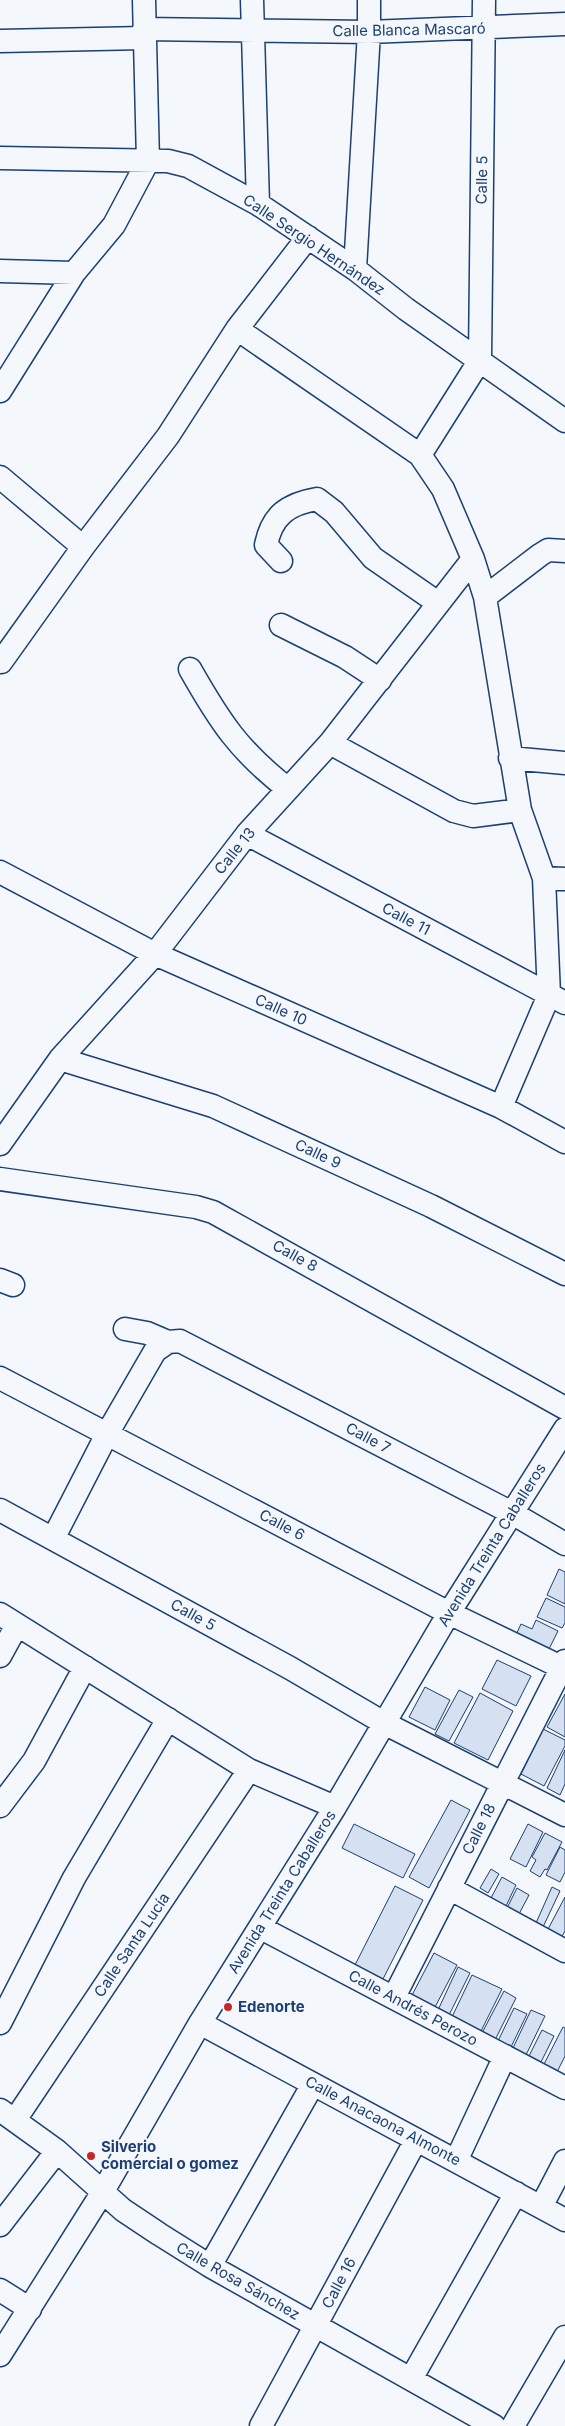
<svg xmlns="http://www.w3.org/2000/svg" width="565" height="2426" viewBox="0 0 565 2426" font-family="Inter,sans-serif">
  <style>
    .building { fill: #d5e0f0; stroke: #1d3f73 }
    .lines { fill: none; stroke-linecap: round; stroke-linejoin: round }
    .minor-casing { stroke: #1d3f73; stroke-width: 25 }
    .minor { stroke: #f4f7fb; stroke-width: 22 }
    .poi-dot { fill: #c62828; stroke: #f4f7fb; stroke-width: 2 }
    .labels { text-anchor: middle; stroke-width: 4; stroke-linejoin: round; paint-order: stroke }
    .street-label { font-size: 15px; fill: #1d3f73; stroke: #f4f7fb }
    .poi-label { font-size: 15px; font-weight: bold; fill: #1d3f73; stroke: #f4f7fb; text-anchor: start }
  </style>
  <rect width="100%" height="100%" fill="#f4f7fb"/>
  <!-- building -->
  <path class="building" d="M559,1569L565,1572V1604L547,1595Z
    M546,1598L565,1607V1623L562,1628L537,1617Z
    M536,1620L558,1631L547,1653L515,1637L521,1624L532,1629Z
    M497,1660L531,1676L516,1706L482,1689Z
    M425,1687L450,1700L435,1730L409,1717Z
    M459,1690L473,1697L449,1741L435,1734Z
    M480,1693L513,1711L488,1760L454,1743Z
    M565,1694V1737L547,1727Z
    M543,1729L565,1740V1746L544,1786L521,1774Z
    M565,1750V1784L560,1795L547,1788Z
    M451,1800L470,1810L429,1888L409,1877Z
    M354,1824L415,1854L403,1878L342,1848Z
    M528,1824L543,1832L526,1867L510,1859Z
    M545,1833L562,1842L547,1870L545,1869L540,1877L530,1871L536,1860L532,1857Z
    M560,1847L565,1850V1872L560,1882L546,1875Z
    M491,1869L499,1874L488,1893L480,1888Z
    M502,1877L516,1885L506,1906L491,1898Z
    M395,1886L423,1900L383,1979L355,1965Z
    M552,1887L560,1891L543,1927L536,1923Z
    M517,1888L529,1895L519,1914L507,1908Z
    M565,1897V1931L561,1938L547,1931Z
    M434,1953L457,1965L434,2009L411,1997Z
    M458,1967L470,1973L449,2015L438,2010Z
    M472,1975L502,1989L481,2031L452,2017Z
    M504,1991L516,1998L495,2040L482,2033Z
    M514,2008L527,2014L511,2047L498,2041Z
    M531,2010L545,2016L526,2055L513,2048Z
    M563,2027L565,2028V2056L557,2072L543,2066Z
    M542,2030L554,2036L541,2062L529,2056Z"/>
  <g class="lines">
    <!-- minor casing -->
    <g class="minor-casing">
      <path id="minor" d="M252,0L258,204
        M144,29L369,32L565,24
        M0,41L144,38
        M0,158L168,161L188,166L258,204L355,269L406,309L565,421
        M355,269L369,32V0
        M0,271L74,273
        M237,329L420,455L443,489L473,559L485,597L520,810L544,878L549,995L501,1107
        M0,391L74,273L114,225L148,161L144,0
        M420,455L480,360L484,0
        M0,477L83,547
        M281,561L266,545C272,515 288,504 317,499L334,512L373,558L438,603
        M485,597L540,555L548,550L565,551
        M281,625L345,657L380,680
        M1,662L83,547L168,436L237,329L308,237
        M190,669C220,722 239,751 288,789
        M330,743L454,811L473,816L520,810
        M510,758L565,763
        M247,834L565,1003
        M0,872L155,954L501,1107L565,1142
        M544,878L565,879
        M60,1059L213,1106L431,1206L565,1274
        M0,1144L60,1059L155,954L247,834L330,743L473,559
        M0,1179L196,1207L213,1212L565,1408
        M0,1280L13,1285
        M125,1329L147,1333L168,1342
        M0,1378L449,1613L565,1669
        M0,1510L290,1668L384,1723L565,1815
        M53,1539L107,1434L155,1351L168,1342L180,1341L512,1513L565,1544
        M0,1614L249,1770L335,1807
        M0,1656L17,1625
        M0,1806L34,1761L85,1667
        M449,1888L565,1951
        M261,1928L565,2088
        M394,1997L565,1661
        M0,2023L74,1878L168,1719
        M200,2023L565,2220
        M0,2110L57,2151L123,2210L159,2234L210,2266L494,2426
        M15,2120L249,1770
        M456,2161L505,2056
        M541,2207L565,2161
        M0,2225L57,2151
        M210,2266L313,2084
        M0,2290L30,2309
        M0,2355L102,2193L200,2023L335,1807L449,1613L565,1429
        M411,2379L516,2193
        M261,2426L416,2140
        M513,2426L565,2337"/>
    </g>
    <!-- minor -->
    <use href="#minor" class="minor"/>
  </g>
  <!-- markers -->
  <g class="poi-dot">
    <circle cx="228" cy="2007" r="5"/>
    <circle cx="91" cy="2156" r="5"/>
  </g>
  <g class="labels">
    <!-- street labels -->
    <g class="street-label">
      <text transform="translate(409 30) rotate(-1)" y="5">Calle Blanca Mascaró</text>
      <text transform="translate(482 180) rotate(-89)" y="5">Calle 5</text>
      <text transform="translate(314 245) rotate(34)" y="5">Calle Sergio Hernández</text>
      <text transform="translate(235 851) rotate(-51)" y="5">Calle 13</text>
      <text transform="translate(406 919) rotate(28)" y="5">Calle 11</text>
      <text transform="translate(281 1010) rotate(24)" y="5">Calle 10</text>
      <text transform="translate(318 1154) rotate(25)" y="5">Calle 9</text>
      <text transform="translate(295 1256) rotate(29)" y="5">Calle 8</text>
      <text transform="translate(368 1438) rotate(28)" y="5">Calle 7</text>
      <text transform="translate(282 1525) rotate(28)" y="5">Calle 6</text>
      <text transform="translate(492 1545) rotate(-58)" y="5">Avenida Treinta Caballeros</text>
      <text transform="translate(193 1615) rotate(29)" y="5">Calle 5</text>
      <text transform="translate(479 1829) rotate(-63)" y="5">Calle 18</text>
      <text transform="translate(282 1892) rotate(-58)" y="5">Avenida Treinta Caballeros</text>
      <text transform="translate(132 1945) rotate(-56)" y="5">Calle Santa Lucía</text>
      <text transform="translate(413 2008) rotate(28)" y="5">Calle Andrés Perozo</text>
      <text transform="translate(383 2121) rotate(28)" y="5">Calle Anacaona Almonte</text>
      <text transform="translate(238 2281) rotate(30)" y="5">Calle Rosa Sánchez</text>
      <text transform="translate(339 2283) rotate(-62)" y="5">Calle 16</text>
    </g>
    <!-- poi labels -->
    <g class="poi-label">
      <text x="238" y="2012">Edenorte</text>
      <text x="101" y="2152">Silverio<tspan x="101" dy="17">comercial o gomez</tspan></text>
    </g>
  </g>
</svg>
